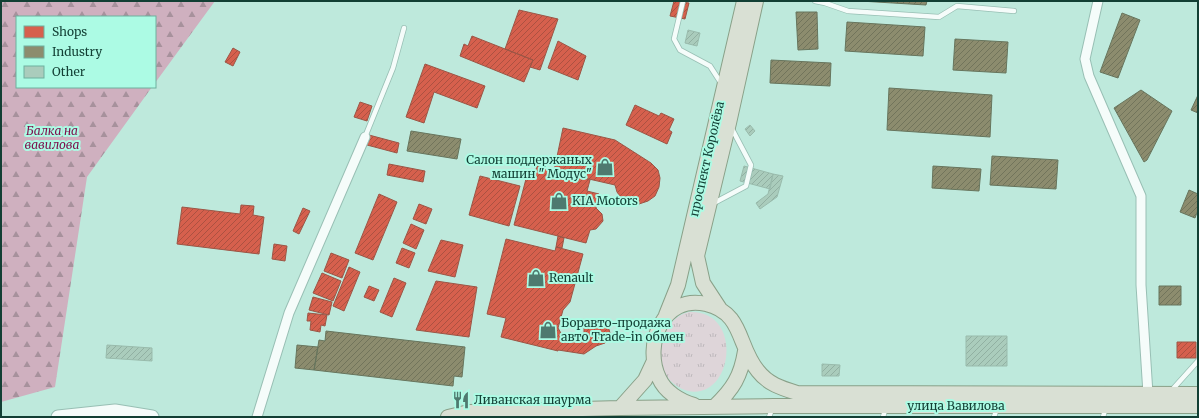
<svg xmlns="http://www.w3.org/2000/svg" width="1199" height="418" viewBox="0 0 1199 418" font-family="Merriweather,serif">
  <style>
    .grass { fill: url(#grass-tufts) }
    .forest { fill: url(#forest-firs) }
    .shops { fill: url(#shops-hatch); stroke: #9b5646 }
    .industry { fill: url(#industry-hatch); stroke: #67755d }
    .building { fill: url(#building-hatch); stroke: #99bbac }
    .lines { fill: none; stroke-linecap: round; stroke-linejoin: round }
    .lane-casing { stroke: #98bfb4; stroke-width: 6 }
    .street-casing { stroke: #98bfb4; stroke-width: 11 }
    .secondary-casing { stroke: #98bfb4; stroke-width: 15 }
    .primary-casing { stroke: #89a088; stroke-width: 16 }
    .lane { stroke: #f5fcfa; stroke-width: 4.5 }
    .street { stroke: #f5fcfa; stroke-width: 9 }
    .secondary { stroke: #f5fcfa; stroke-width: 13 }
    .primary { stroke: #d9e0d4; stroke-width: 14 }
    .labels { text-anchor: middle; stroke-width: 4; stroke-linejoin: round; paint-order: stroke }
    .park-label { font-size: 12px; font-style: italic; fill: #7d0e4b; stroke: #acfbe4 }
    .street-label { font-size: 12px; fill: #123f34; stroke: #acfbe4 }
    .poi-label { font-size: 12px; fill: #123f34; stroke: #acfbe4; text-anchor: start }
  </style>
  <defs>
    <pattern id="grass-tufts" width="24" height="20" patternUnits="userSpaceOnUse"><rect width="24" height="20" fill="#ded5d9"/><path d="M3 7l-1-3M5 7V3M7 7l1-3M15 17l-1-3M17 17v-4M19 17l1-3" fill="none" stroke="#bdb8bb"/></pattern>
    <pattern id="forest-firs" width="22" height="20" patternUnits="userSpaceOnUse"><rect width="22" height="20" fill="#cfb0bf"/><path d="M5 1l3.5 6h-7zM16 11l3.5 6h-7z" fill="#a7919c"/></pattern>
    <pattern id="shops-hatch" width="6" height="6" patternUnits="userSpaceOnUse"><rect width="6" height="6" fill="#d6604d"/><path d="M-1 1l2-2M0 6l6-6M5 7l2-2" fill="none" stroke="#ac5141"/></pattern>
    <pattern id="industry-hatch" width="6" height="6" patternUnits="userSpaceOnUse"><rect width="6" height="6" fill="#8c8c6e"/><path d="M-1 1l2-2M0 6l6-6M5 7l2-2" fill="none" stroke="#71745b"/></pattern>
    <pattern id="building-hatch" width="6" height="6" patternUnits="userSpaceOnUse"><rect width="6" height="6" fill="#aaccbc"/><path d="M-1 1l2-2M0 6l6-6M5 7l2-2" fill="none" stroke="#91b0a2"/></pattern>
  </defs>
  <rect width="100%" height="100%" fill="#bee9dc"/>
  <!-- grass -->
  <path class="grass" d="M689,312C744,309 734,400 688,391C680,389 673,384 668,378C653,358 662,318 689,312Z"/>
  <!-- forest -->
  <path class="forest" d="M1,1H215L155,83V17H17V87H152L87,177L55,387L1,402Z"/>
  <!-- shops -->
  <path class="shops" d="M674,1L689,3L685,19L670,16Z
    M519,10L558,19L540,70L530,67L533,60L505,49Z
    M472,36L533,60L524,82L460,56L464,44L468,46Z
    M558,41L586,56L578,80L548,68Z
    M233,48L240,52L233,66L225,62Z
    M425,64L485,86L477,108L434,92L424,123L406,117Z
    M360,102L372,106L367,121L354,117Z
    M635,105L659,116L661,113L674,119L669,130L672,132L667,144L626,125Z
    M563,128L615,140L651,163L658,170L660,178L659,187L655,196L648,201L639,204L629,203L622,199L617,192L615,185L554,171Z
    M369,135L399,143L397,153L367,145Z
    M389,164L425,171L423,182L387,175Z
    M537,166L590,180L587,191L599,194L596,208L602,214L603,221L596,229L590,230L586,243L514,225L527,175L534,177Z
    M480,176L520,186L509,226L469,215Z
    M379,194L397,202L373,260L355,253Z
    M419,204L432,209L426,224L413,219Z
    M241,205L254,206L253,215L264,217L259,254L177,244L182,207L240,214Z
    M303,208L310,211L299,234L293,231Z
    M411,224L424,230L416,249L403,243Z
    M558,236L564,238L562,248L556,247Z
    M506,239L555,251L556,247L583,254L570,302L563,310L558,328L562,335L578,338L584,334V328L587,324L596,320L602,321L608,326L610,333L609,339L605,343L596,346L584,354L558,350V351L501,337L506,318L487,314Z
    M441,240L463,245L455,277L428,271Z
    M274,244L287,246L285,261L272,259Z
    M402,248L415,253L409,268L396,263Z
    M331,253L349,260L342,278L324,271Z
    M349,267L360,272L344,311L333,306Z
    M322,273L341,281L333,301L313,293Z
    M394,278L406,283L392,317L380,312Z
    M436,281L477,287L469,337L416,330Z
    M369,286L379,290L374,301L364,297Z
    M313,297L332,302L329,315L309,310Z
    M308,313L327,315L325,326L321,325L320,332L310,330L311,321H307Z
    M1177,342H1196V358H1177Z"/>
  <!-- industry -->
  <path class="industry" d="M860,1H927L926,5Z
    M796,12H817L818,49L798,50Z
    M1122,13L1140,20L1118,78L1100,72Z
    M847,22L925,27L923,56L845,51Z
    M955,39L1008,42L1006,73L953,70Z
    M771,60L831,63L830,86L770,83Z
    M889,88L992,95L990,137L887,130Z
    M1141,90L1172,111L1147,160L1144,162L1114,108Z
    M1198,95V113L1191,110Z
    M411,131L461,139L457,159L407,151Z
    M992,156L1058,160L1056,189L990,185Z
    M933,166L981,169L979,191L932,188Z
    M1189,190L1198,194V210L1195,218L1180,212Z
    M1159,286H1181V305H1159Z
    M326,331L465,347L462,377L454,376L453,386L314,370L319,340L325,341Z
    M297,345L318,347L314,370L295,368Z"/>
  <!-- building -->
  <path class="building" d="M688,30L700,33L697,46L685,43Z
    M750,125L755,131L750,136L745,129Z
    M744,166L773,174L770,189L740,181Z
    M773,174L783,176L777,197L760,209L756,203L768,194Z
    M966,336H1007V366H966Z
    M107,345L152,348V361L106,358Z
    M822,364L840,365L839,376H822Z"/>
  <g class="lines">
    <!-- lane casing -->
    <g class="lane-casing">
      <path id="lane" d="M683,1L674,39L680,50L710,66L721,83
        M815,1L825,3L848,11L939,17L957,6L1014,11
        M365,137L393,68L404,28
        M712,204L746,186L751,165L731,127
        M1171,391L1198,361
        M769,417L773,407
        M883,417L886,407
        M994,417L997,408
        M1103,417L1106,407"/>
    </g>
    <!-- street casing -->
    <g class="street-casing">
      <path id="street" d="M1098,1L1085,59L1089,76L1141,196V285L1148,394
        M257,417L289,313L365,137"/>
    </g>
    <!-- secondary casing -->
    <g class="secondary-casing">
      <path id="secondary" d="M58,417L115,411L152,417"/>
    </g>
    <!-- primary casing -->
    <g class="primary-casing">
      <path id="primary" d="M720,309L703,283L697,256L729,123L756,1
        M666,315L678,285L744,1
        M694,405C680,401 665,392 659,378C643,345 663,294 706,304C744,313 737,346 758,371C768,384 781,388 797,393L1198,394
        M715,406C733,389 741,376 745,351
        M620,408L645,380L653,363
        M448,417L469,412L620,408L774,406H1198"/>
    </g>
    <!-- lane -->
    <use href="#lane" class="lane"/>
    <!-- street -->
    <use href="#street" class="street"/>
    <!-- secondary -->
    <use href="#secondary" class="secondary"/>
    <!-- primary -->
    <use href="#primary" class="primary"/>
  </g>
  <!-- icons -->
  <defs>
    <g id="shop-bare" transform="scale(1.38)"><path d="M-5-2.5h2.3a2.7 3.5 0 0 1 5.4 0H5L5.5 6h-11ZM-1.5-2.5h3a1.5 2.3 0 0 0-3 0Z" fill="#4e7a6f" stroke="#acfbe4" stroke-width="2.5" paint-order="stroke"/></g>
    <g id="restaurant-bare" transform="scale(1.38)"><path d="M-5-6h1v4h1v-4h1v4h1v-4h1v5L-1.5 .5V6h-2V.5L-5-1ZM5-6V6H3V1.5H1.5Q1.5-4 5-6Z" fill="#4e7a6f" stroke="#acfbe4" stroke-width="2.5" paint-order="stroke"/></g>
  </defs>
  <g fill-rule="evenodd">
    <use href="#shop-bare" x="605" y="167"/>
    <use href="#shop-bare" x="559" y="201"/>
    <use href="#shop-bare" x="536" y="278"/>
    <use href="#shop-bare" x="548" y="330"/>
    <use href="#restaurant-bare" x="461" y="400"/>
  </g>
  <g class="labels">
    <!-- park labels -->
    <g class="park-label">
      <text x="52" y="135">Балка на<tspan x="52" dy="14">вавилова</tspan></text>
    </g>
    <!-- street labels -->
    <g class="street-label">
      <text transform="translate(707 159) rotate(-77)" y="4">проспект Королёва</text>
      <text x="956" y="410">улица Вавилова</text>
    </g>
    <!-- poi labels -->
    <g class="poi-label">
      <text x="592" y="164" text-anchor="end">Салон поддержаных<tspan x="592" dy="14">машин " Модус"</tspan></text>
      <text x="572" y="205">KIA Motors</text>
      <text x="549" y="282">Renault</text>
      <text x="561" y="327">Боравто-продажа<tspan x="561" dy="14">авто Trade-in обмен</tspan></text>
      <text x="474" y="404">Ливанская шаурма</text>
    </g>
  </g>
  <!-- border -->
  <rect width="1199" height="418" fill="none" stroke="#123f34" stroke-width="4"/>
  <!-- legend -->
  <rect x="16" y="16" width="140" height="72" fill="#acfbe4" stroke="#6eb09e"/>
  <rect x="24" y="26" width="20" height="12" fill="#d6604d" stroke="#6eb09e"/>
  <text x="52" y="36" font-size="12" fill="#123f34">Shops</text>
  <rect x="24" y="46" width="20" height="12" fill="#8c8c6e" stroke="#6eb09e"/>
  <text x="52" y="56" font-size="12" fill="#123f34">Industry</text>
  <rect x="24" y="66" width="20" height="12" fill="#aaccbc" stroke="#6eb09e"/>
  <text x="52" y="76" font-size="12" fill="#123f34">Other</text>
</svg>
